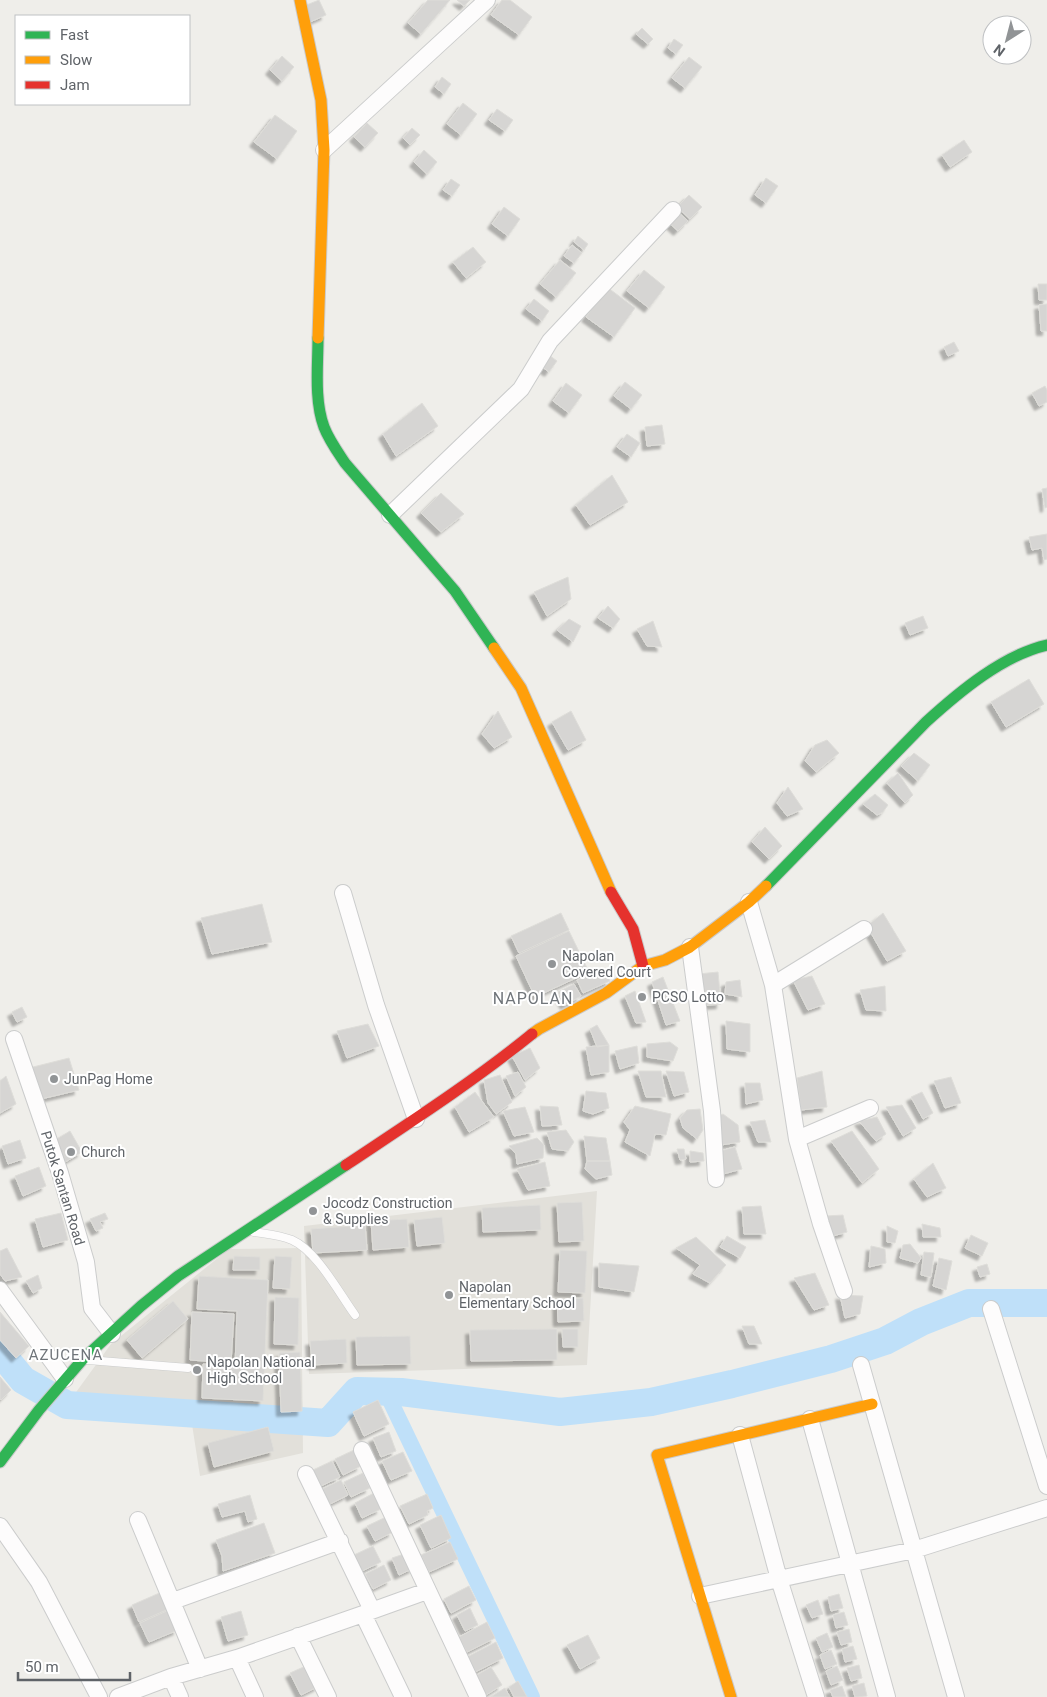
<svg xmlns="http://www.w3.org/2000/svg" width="1047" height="1697" viewBox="0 0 1047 1697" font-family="Roboto,sans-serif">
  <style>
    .education { fill: #e2e0da }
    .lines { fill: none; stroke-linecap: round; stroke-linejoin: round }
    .canal { stroke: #bfe0f9; stroke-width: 16 }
    .river { stroke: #bfe0f9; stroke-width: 28 }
    .building { fill: #d6d5d3; stroke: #deddd9; filter: url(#shadow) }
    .lane-casing { stroke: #cbcccc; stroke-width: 9 }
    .street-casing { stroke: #cbcccc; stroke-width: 18 }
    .fast-casing { stroke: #cacacb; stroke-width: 13 }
    .slow-casing { stroke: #cacacb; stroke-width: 13 }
    .jam-casing { stroke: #cacacb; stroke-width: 13 }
    .lane { stroke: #fdfcfc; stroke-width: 8 }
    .street { stroke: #fdfcfc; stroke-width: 16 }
    .fast { stroke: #30b455; stroke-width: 11 }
    .slow { stroke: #ff9f0a; stroke-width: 11 }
    .jam { stroke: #e5322d; stroke-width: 11 }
    .poi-dot { fill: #919496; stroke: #fff; stroke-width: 2 }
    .labels { text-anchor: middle; stroke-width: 4; stroke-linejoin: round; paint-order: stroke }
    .poi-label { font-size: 14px; fill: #5f6368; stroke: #fff; text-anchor: start }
    .street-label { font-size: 14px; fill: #5f6368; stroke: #fff }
    .neighbourhood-label { font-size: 15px; letter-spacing: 1px; fill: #70757a; stroke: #fff }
    .quarter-label { font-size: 16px; letter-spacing: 1px; fill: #70757a; stroke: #fff }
  </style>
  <defs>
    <filter id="shadow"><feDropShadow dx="-4.5" dy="4.5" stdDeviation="1" flood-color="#0004"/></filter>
  </defs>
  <rect width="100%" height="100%" fill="#efeeea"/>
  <!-- education -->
  <path class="education" d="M597,1191L587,1365L309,1374L304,1226Z
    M301,1248L303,1453L200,1476L189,1405L74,1395L111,1344L229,1249Z"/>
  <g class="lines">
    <!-- canal -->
    <path class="canal" d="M386,1392L532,1697"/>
    <!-- river -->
    <path class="river" d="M0,1352L23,1380L67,1405L328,1423L357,1391L401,1392L560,1412L651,1402L732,1384L831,1359L885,1341L921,1322L969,1303H1047"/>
  </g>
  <!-- building -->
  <path class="building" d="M319,0L326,15L310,22L304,6Z
    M428,0H450L421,34L408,23Z
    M457,0H470L464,6Z
    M502,0H510L532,17L519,35L491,15Z
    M642,28L653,39L648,44L636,34Z
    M674,39L683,45L676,54L668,48Z
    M282,56L294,67L282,81L270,70Z
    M689,57L702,67L685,88L672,78Z
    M442,77L451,84L444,94L435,87Z
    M463,103L477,114L461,135L447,124Z
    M497,109L513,120L505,131L489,120Z
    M275,115L297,131L277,159L254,142Z
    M367,123L378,133L365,147L354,137Z
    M412,128L420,135L410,145L403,138Z
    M964,140L972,152L950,167L942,155Z
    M424,150L437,162L427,174L414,162Z
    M766,178L778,186L766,203L755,195Z
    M451,179L460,185L452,196L443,190Z
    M689,195L702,207L690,219L677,207Z
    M504,207L520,219L508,236L492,224Z
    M676,210L688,221L678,231L666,220Z
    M578,236L588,244L584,250L574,242Z
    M572,245L582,253L574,263L564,256Z
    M473,247L486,262L466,278L453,262Z
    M560,260L576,273L556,297L540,284Z
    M644,270L665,287L649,308L627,291Z
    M1038,284H1047V300H1039Z
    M607,287L635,308L614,337L586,317Z
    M534,299L549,311L542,321L526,309Z
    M1047,304V331H1041L1039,305Z
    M954,342L959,351L948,356L944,347Z
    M549,355L557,361L549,372L541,366Z
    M625,382L642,395L631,409L614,396Z
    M566,383L582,395L569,413L553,401Z
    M1045,386L1047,390V402L1039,406L1032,393Z
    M422,403L438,426L396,456L383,434Z
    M662,425L665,444L647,446L645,427Z
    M627,434L640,443L631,457L617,447Z
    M612,475L628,502L590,525L576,505Z
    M1047,488V507L1045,508L1042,489Z
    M441,493L464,514L441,532L421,513Z
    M1047,534V559L1044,560L1042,548L1032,550L1029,537Z
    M568,577L571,599L547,616L534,592Z
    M608,606L620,619L613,628L598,618Z
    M923,616L928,628L910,635L905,623Z
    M569,619L581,626L573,642L557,630Z
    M653,621L662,647L647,646L637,629Z
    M1029,679L1044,704L1006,727L991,702Z
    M498,711L512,737L494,748L482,734Z
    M571,711L586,740L568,750L552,722Z
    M827,740L839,753L816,772L805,761L815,745Z
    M914,753L930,765L918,781L901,766Z
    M898,773L913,795L905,803L887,783Z
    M788,787L803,809L787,816L777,803Z
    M875,794L888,805L883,812L877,815L863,804Z
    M765,827L782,846L769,859L752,842Z
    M262,904L272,942L212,954L201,918Z
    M561,913L569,930L519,953L511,936Z
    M883,913L906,951L887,961L867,926Z
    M569,931L589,972L535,997L516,956Z
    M603,968L610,981L583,993L577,980Z
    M718,972L721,1004L700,1006L698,974Z
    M812,976L825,1004L808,1010L793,980Z
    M663,977L680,1021L666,1025L652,982Z
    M740,980L742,997L725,994L726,982Z
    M574,984L581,996L565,1005L558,992Z
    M885,986L886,1011L866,1010L860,990Z
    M635,991L646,1022L636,1023L625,996Z
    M22,1007L27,1017L17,1022L12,1012Z
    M726,1021L750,1024V1052L727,1049Z
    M368,1024L379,1046L347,1058L337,1031Z
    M597,1025L609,1045L597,1047L590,1029Z
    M670,1042L678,1048L673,1061L647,1057V1044Z
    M609,1045V1072L591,1075L586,1047Z
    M637,1046L639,1063L620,1069L615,1051Z
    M530,1048L540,1068L525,1080L512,1056Z
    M69,1058L79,1090L41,1099L29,1068Z
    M638,1071H661L666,1097H646Z
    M666,1071L684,1072L689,1092L674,1096Z
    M822,1071L827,1107L801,1110L797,1078Z
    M518,1072L526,1087L515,1096L506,1076Z
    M500,1075L512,1102L496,1114L488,1103L484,1080Z
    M6,1076L16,1104L0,1113V1081Z
    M951,1077L961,1103L945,1108L934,1081Z
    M745,1083H760L763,1100L746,1104Z
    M586,1091L606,1093L609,1108L593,1114L583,1111Z
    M475,1092L494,1117L469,1132L455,1107Z
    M922,1092L933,1113L923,1119L911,1097Z
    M902,1105L916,1128L903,1136L886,1107Z
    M540,1106L558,1107L562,1125L542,1126Z
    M635,1106L671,1114L666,1135L655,1134L650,1156L625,1142L630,1130L624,1122Z
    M525,1107L534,1132L514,1136L503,1111Z
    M700,1109L703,1130L697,1139L683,1128L680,1118L687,1110Z
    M723,1114L738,1125L740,1142L721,1145L716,1117Z
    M877,1117L886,1134L876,1141L859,1121Z
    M765,1120L771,1142H758L750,1122Z
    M566,1130L574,1142L568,1151L552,1149L547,1132Z
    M70,1131L82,1152L62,1164L50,1143Z
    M852,1131L879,1169L862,1183L831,1141Z
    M584,1136L606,1138L610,1161H587Z
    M537,1138L544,1145L543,1158L517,1164L516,1154L509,1146Z
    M20,1140L26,1158L8,1164L2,1146Z
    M735,1147L742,1169L723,1174L716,1152Z
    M677,1149H684L686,1159L680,1160Z
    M690,1151L703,1153L704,1161L690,1162Z
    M587,1161H610L612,1175L596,1179L585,1169Z
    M545,1162L550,1186L528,1190L517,1169Z
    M933,1163L946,1188L927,1197L914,1179Z
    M39,1167L46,1186L23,1196L15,1176Z
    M582,1202L584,1241L559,1242L557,1203Z
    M540,1205L541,1230L483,1232L482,1208Z
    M761,1206L766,1234H744L742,1207Z
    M61,1213L68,1240L43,1247L35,1219Z
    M105,1213L108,1219L100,1222L103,1228L96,1231L90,1219Z
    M843,1215L847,1232L833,1236L826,1216Z
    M442,1217L445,1243L417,1246L414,1220Z
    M407,1219L409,1247L373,1250L371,1221Z
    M922,1224L940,1228L941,1237H923Z
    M365,1225L367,1250L313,1253L311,1229Z
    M887,1226L898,1231L895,1243L887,1242Z
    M971,1235L988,1243L982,1256L965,1248Z
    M727,1236L746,1247L740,1258L720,1247Z
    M696,1237L726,1265L710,1283L693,1274L700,1265L676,1248Z
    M910,1244L921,1258L918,1263L900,1258L903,1245Z
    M871,1246L885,1249L886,1263L869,1267Z
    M7,1248L22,1277L5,1281L0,1274V1251Z
    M560,1250L587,1251L585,1293L558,1292Z
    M924,1252L934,1253L931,1277L921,1275Z
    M234,1256L260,1257V1270H233Z
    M275,1256L292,1257L290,1289L273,1288Z
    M939,1258L952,1261L946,1290L933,1286Z
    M599,1263L639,1266L634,1292L599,1287Z
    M987,1264L990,1274L980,1277L977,1267Z
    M815,1273L829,1305L814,1310L794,1278Z
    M38,1275L42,1288L33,1293L26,1281Z
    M199,1276L268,1280L263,1401L202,1398L203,1364L235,1366L237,1311L197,1309Z
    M840,1295L863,1296L860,1314L845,1318Z
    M275,1297L299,1298L298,1345L274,1344Z
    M583,1298L584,1321L558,1322L557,1299Z
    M173,1301L188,1319L142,1358L127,1340Z
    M0,1312L29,1346L16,1358L0,1340Z
    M192,1312L234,1314L231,1363L190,1360Z
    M742,1326H754L762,1344H749Z
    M557,1329V1360L471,1361L470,1330Z
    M562,1329H578V1347H563Z
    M410,1336L411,1364L357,1365L356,1337Z
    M346,1339L347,1363L312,1365L310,1341Z
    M300,1352L302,1411L281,1412L279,1353Z
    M0,1377L11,1390L1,1400L0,1399Z
    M378,1400L389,1424L364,1436L353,1412Z
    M268,1427L274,1451L214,1467L208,1443Z
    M389,1432L396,1451L381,1457L373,1438Z
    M354,1450L361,1466L343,1475L335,1459Z
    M403,1452L412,1471L391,1480L382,1461Z
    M332,1461L340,1477L321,1486L313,1470Z
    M363,1473L370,1488L351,1497L344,1482Z
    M341,1480L348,1495L330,1504L322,1489Z
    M374,1493L381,1509L362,1518L355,1503Z
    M427,1494L433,1508L427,1511L428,1515L409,1524L400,1506Z
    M250,1495L257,1519L248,1522L245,1511L222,1517L218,1504Z
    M441,1515L451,1538L431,1548L420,1525Z
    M386,1517L393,1532L375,1541L367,1526Z
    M264,1523L275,1553L223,1571L222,1556L216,1540Z
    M450,1542L458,1559L429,1572L421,1555Z
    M373,1546L381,1562L362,1571L354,1555Z
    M407,1553L414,1568L399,1575L392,1558Z
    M384,1565L391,1580L373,1589L365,1574Z
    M469,1586L476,1600L451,1613L444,1599Z
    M164,1591L171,1608L139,1622L132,1605Z
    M839,1594L843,1608L831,1611L828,1597Z
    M818,1600L823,1614L812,1618L806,1605Z
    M470,1608L478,1625L465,1631L457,1615Z
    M169,1610L178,1630L149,1642L140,1623Z
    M241,1611L248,1635L228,1641L221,1617Z
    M844,1612L848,1625L836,1628L833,1615Z
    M487,1622L495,1638L467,1652L459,1637Z
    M849,1629L852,1642L841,1645L837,1632Z
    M827,1633L833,1647L822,1652L816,1638Z
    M588,1635L600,1658L580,1669L567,1645Z
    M496,1642L503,1658L475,1672L467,1657Z
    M853,1646L857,1659L845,1662L842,1649Z
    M831,1650L837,1664L825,1669L820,1655Z
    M308,1665L319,1686L301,1695L290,1673Z
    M859,1665L862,1678L851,1681L847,1668Z
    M837,1666L843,1680L831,1685L826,1671Z
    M491,1667L502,1685L486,1695L475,1676Z
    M518,1681L527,1697H514L509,1687Z
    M864,1683L867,1696L855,1697L852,1686Z
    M842,1686L846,1697H833L830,1690Z
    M505,1688L510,1697H493L492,1696Z"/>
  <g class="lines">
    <!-- lane casing -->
    <g class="lane-casing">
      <path id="lane" d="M254,1232C267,1234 280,1235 292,1240C317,1251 339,1293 355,1315
        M88,1360L188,1368"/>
    </g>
    <!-- street casing -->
    <g class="street-casing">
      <path id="street" d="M324,150L487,0
        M390,515L521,389L550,341L673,210
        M343,893L376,1005L416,1119
        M749,902L773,985L797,1139L821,1224L844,1291
        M690,947L712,1111L716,1179
        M773,985L864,929
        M14,1039L60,1173L86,1262L92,1308L112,1334
        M797,1139L870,1108
        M0,1290L65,1379
        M991,1309L1047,1486
        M861,1365L956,1697
        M810,1419L887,1697
        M740,1435L779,1579L816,1697
        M362,1450L478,1697
        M306,1474L372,1610
        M138,1520L200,1669
        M0,1526L39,1582L99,1697
        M700,1596L914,1550L1047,1508
        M173,1601L340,1541
        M363,1614L403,1697
        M298,1636L328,1697
        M237,1658L255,1697
        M171,1677L180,1697
        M118,1697L171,1677L237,1658L363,1614L427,1591"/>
    </g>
    <!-- fast casing -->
    <g class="fast-casing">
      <path id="fast" d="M318,338C318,366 314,400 324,427C329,440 337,451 345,463L455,591L494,648
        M766,886L926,722C959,692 1003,655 1047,645
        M0,1462L39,1410L83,1359L141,1306L178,1276L346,1165"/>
    </g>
    <!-- slow casing -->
    <g class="slow-casing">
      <path id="slow" d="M300,0L321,100L324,150L318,338
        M494,648L521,688L611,892
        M532,1034L539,1029L606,993L643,966L665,960L690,947L749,902L766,886
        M731,1697L657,1455L872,1404"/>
    </g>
    <!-- jam casing -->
    <g class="jam-casing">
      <path id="jam" d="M611,892L633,929L643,966
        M346,1165C409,1123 473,1082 532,1034"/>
    </g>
    <!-- lane -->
    <use href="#lane" class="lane"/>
    <!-- street -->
    <use href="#street" class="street"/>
    <!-- fast -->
    <use href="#fast" class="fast"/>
    <!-- slow -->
    <use href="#slow" class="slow"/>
    <!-- jam -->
    <use href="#jam" class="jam"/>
  </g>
  <!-- markers -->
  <g class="poi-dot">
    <circle cx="552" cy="964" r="5"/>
    <circle cx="642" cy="997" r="5"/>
    <circle cx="54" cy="1079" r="5"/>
    <circle cx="71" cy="1152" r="5"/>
    <circle cx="313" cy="1211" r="5"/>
    <circle cx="449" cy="1295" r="5"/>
    <circle cx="197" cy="1370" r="5"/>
  </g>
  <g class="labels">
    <!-- poi labels -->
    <g class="poi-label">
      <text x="562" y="961">Napolan<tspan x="562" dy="16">Covered Court</tspan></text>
      <text x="652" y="1002">PCSO Lotto</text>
      <text x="64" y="1084">JunPag Home</text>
      <text x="81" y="1157">Church</text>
      <text x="323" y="1208">Jocodz Construction<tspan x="323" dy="16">&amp; Supplies</tspan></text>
      <text x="459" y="1292">Napolan<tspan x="459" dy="16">Elementary School</tspan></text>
      <text x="207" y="1367">Napolan National<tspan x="207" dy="16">High School</tspan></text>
    </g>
    <!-- street labels -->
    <g class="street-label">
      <text transform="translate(63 1188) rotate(73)" y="5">Putok Santan Road</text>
    </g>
    <!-- neighbourhood labels -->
    <g class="neighbourhood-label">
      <text x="66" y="1360">AZUCENA</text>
    </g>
    <!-- quarter labels -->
    <g class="quarter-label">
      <text x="533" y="1004">NAPOLAN</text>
    </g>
  </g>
  <!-- legend -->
  <rect x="15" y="15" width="175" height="90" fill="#ffffff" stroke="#bfc1c3"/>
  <rect x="25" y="31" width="25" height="8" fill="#30b455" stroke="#bfc1c3"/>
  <text x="60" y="40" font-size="15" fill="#5f6368">Fast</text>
  <rect x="25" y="56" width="25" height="8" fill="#ff9f0a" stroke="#bfc1c3"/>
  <text x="60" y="65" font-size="15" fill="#5f6368">Slow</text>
  <rect x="25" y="81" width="25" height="8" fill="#e5322d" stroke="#bfc1c3"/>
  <text x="60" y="90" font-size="15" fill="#5f6368">Jam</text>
  <!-- north arrow -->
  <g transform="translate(1007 40) rotate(216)"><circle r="24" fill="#ffffff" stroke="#bfc1c3"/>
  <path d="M0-4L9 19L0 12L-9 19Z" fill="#919496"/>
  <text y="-8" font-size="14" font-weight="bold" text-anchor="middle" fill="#5f6368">N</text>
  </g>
  <!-- scale -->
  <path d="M18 1672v8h112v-8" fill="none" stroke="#5f6368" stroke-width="2.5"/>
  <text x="25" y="1672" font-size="15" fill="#5f6368" stroke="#ffffff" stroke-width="4" paint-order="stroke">50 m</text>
</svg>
